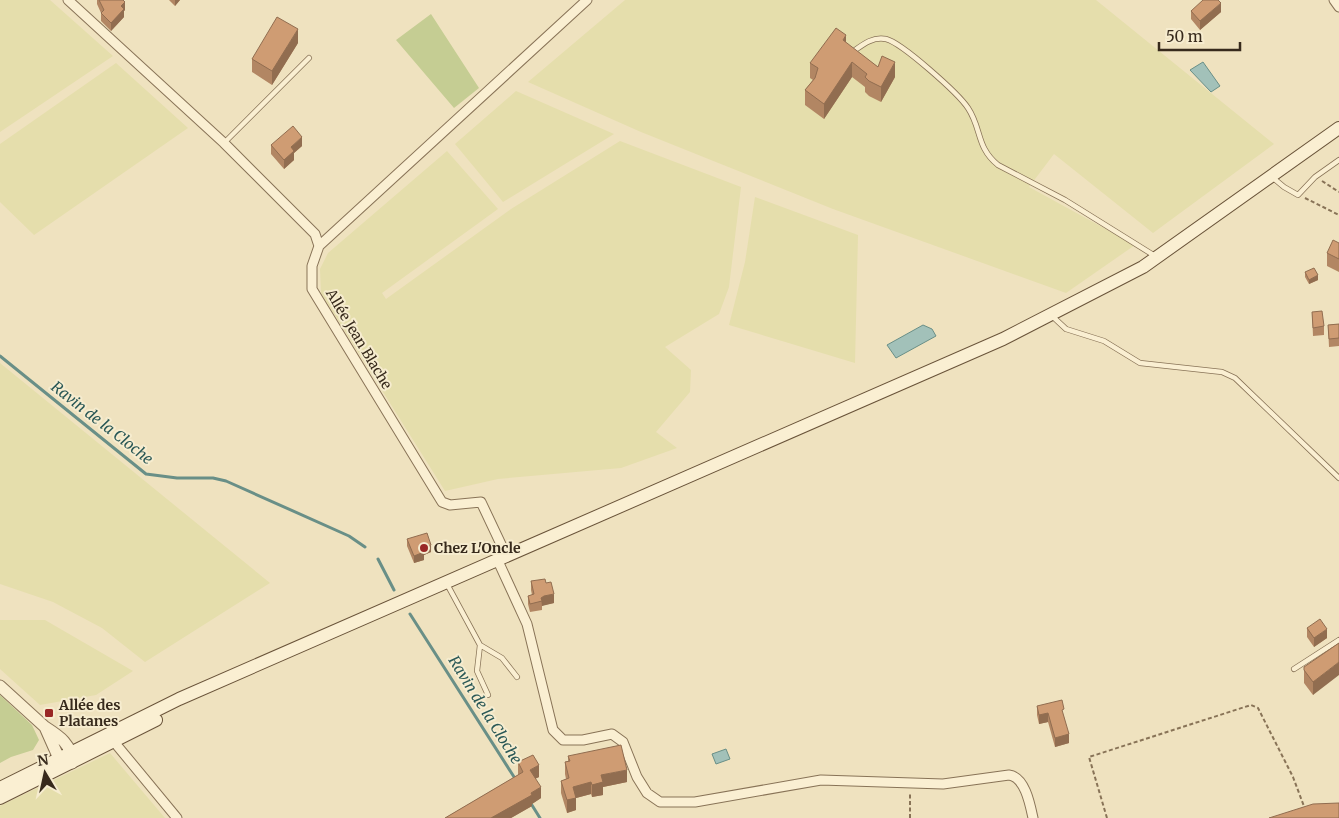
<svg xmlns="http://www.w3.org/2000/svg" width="1339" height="818" viewBox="0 0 1339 818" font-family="Merriweather,serif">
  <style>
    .farmland { fill: #e5deac }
    .green { fill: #c5cd93 }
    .water { fill: #a2c1b9; stroke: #698f87 }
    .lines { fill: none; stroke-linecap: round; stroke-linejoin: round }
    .stream { stroke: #698f87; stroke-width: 3 }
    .service-casing { stroke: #887357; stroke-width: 6 }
    .minor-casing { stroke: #887357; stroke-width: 11 }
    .tertiary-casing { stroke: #887357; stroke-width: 13 }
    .secondary-casing { stroke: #6a543a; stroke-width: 14 }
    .path { stroke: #887357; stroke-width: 2; stroke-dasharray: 4 2.5; stroke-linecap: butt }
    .service { stroke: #faefd2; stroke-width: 4.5 }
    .minor { stroke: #faefd2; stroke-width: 9 }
    .tertiary { stroke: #faefd2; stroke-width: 11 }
    .secondary { stroke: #faefd2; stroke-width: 12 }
    .wall { fill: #b28663 }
    .shaded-wall { fill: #916d50 }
    .building { fill: #cf9c73; stroke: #916d50 }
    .poi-dot { fill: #992725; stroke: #f6eccf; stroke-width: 2 }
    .labels { text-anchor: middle; stroke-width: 4; stroke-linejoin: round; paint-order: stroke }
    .street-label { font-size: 14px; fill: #372a1c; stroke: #f6eccf }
    .poi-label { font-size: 14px; font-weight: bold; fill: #372a1c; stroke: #f6eccf; text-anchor: start }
    .water-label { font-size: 15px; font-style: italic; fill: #2a5856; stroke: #f6eccf }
  </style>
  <rect width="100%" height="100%" fill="#efe2bf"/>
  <!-- farmland -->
  <path class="farmland" d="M0,0H50L113,56L0,132Z
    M625,0H1096L1274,144L1153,233L1054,154L1029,187L1135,245L1066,293L833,209L641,132L528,82Z
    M116,63L188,128L34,235L0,202V144Z
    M516,91L614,134L503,202L455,144Z
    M620,141L741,187L729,287L719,314L665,347L691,370L690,392L656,432L677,448L621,468L498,479L445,491L321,293L320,269L328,253L447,151L498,209L382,293L386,299L511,209Z
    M755,197L858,235L855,363L729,325L745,262Z
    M0,363L270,583L145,662L102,628L53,602L0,584Z
    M0,620H45L133,671L96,695L40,705L0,669Z
    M110,753L165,818H0V806Z"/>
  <!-- green -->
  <path class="green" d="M431,14L479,88L454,108L396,40Z
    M0,695L32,725L39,740L33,750L11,757L0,763Z"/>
  <!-- water -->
  <path class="water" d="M1203,62L1220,86L1211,92L1190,70Z
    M923,325L932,329L936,336L896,358L887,345Z
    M726,749L730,759L716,764L712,754Z"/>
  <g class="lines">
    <!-- stream -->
    <path class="stream" d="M0,356L146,474L177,478H213L226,481L349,536L365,547
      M378,559L394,590
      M410,614L516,780
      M530,802L540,818"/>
    <!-- service casing -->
    <g class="service-casing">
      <path id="service" d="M851,53C861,46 872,36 886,39C902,43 958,93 968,108C982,129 976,147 998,165L1065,200L1155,256
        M224,143L309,58
        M1272,177L1284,187L1298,195L1315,177L1339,160
        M1051,315L1066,329L1104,341L1140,363L1222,372L1235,378L1339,478
        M447,584L480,645L477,671L488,695
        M480,645L502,658L517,677
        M1294,669L1339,640"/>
    </g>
    <!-- minor casing -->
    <g class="minor-casing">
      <path id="minor" d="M68,0L224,143L315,234L319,246L312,266V289L442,502L450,505L481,502L507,557
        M1334,0L1339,7
        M319,246L587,0
        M498,561L527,624L553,730L563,740H583L612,734L623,742L637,777L647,793L660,802H695L821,780L943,784L1009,775C1025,777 1030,804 1033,818
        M110,737L177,818"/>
    </g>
    <!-- tertiary casing -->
    <g class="tertiary-casing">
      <path id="tertiary" d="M0,686L45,727
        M45,727C59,736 72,744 72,763L57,754Z"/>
    </g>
    <!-- secondary casing -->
    <g class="secondary-casing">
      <path id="secondary" d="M0,788L179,699L1003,339L1143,267L1339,128
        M0,798L156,720"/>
    </g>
    <!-- path -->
    <path class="path" d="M1322,181L1339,192
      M1305,198L1339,215
      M910,818V792
      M1107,818L1089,757L1251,705L1258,708L1293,777L1305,809"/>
    <!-- service -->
    <use href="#service" class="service"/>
    <!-- minor -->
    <use href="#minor" class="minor"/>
    <!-- tertiary -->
    <use href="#tertiary" class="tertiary"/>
    <!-- secondary -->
    <use href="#secondary" class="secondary"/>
  </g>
  <!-- wall -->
  <path class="wall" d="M97,0H123L125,10L124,11V17L111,31L101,21V13L97,4Z
    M169,0H180L175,6Z
    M1191,11L1221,12L1200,30L1191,19Z
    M298,43L272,85L252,72V59Z
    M846,43L878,67L895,77L881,102L869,96L865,92V87L852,77L824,119L805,105V90L813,80L810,78V63Z
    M271,145L302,146L294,153V160L284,169L271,154Z
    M1339,243V272L1327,266V253Z
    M1305,272L1318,280L1309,284L1305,277Z
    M1312,312L1324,326V335L1313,336Z
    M1339,324V346L1329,347L1328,325Z
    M407,539L431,552L424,555V560L414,563L407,546Z
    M531,581L546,583L554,603L544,605L542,606V610L530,612L528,604V596L532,595L531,590Z
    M1307,628L1327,638L1314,647L1307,637Z
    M1339,643L1313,695L1304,683V667Z
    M1037,706L1064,717L1069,743L1055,747L1048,722L1039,724L1037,715Z
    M568,756L627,782L603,787V795L592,797L591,794L576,798V810L567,813L561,793V781L566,779L565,774V762L568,761Z
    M518,762L539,777L535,779L541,798L532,804V806L511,818H445L518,775Z"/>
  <!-- shaded-wall -->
  <path class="shaded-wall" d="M175,0H180L175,6Z
    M125,2V10L124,11V17L111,31V23L121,6Z
    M1221,3V12L1200,30V21Z
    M298,29V43L272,85V71Z
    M846,35V50L843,40Z
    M852,62V77L824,119V104Z
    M895,62V77L881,102V87Z
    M302,137V146L294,153V160L284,169V160L291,147Z
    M1318,275V280L1309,284V280Z
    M431,545V552L424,555V560L414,563V556L422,548Z
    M554,594V603L542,606L541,598L544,596Z
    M1327,629V638L1314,647V638Z
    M1339,662V675L1313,695V682Z
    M1048,713V722L1039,724V715Z
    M1069,734V743L1055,747V738Z
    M539,765V777L530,781V770Z
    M627,770V782L603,787V795L592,797V785L601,775Z
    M591,782V794L576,798V810L567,813V800L573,787Z
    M541,787V798L532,804V806L511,818H491Z"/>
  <!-- building -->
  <path class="building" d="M99,0H123L125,2L121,6L124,9L111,23L101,13L104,10Z
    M1203,0H1218L1221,3L1200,21L1191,11Z
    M277,17L298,29L272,71L252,59Z
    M836,28L846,35L843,40L878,67L882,56L895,62L881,87L869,81L865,77L867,74L852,62L824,104L805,90L815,78L818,68L810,63Z
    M293,126L302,137L291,147L294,151L284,160L271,145Z
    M1333,240L1339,243V259L1327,253Z
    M1314,268L1318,275L1309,280L1305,272Z
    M1322,311L1324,326L1313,328L1312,312Z
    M1339,324V338L1329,339L1328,325Z
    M427,533L431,545L422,548L424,552L414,556L407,539Z
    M545,579L546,583L551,582L554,594L544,596L541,598L542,601L530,604L528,596L534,594L531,581Z
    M1320,619L1327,629L1314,638L1307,628Z
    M1339,643V662L1313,682L1304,670V667Z
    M1062,700L1064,709L1062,710L1069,734L1055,738L1048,713L1039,715L1037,706Z
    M621,745L627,770L601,775L603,782L592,785L591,782L573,787L576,798L567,800L561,781L569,778L565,762L570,761L568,756Z
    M533,755L539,765L530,770L541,787L531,793L532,795L491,818H445L523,772L518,762Z
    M1339,803V818H1269L1313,804Z"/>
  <!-- markers -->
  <g class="poi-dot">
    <circle cx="424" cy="548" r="5"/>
    <rect x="44" y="708" width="10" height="10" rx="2.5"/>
  </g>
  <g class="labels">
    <!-- street labels -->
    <g class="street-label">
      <text transform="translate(359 339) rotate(59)" y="5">Allée Jean Blache</text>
    </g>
    <!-- poi labels -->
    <g class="poi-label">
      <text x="434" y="553">Chez L'Oncle</text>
      <text x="59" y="710">Allée des<tspan x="59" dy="16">Platanes</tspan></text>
    </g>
    <!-- water labels -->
    <g class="water-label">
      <text transform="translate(102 423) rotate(38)" y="5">Ravin de la Cloche</text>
      <text transform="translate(485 710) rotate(58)" y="5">Ravin de la Cloche</text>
    </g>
  </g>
  <!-- north arrow -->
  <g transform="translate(45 773) rotate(351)" stroke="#f6eccf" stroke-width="4" paint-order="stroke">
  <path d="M0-4L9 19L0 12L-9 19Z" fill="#372a1c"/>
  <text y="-8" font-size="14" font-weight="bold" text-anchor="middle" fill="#372a1c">N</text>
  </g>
  <!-- scale -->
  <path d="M1159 42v8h81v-8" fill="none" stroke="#372a1c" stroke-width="2.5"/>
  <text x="1166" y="42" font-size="15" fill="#372a1c" stroke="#f6eccf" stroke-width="4" paint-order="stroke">50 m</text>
</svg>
